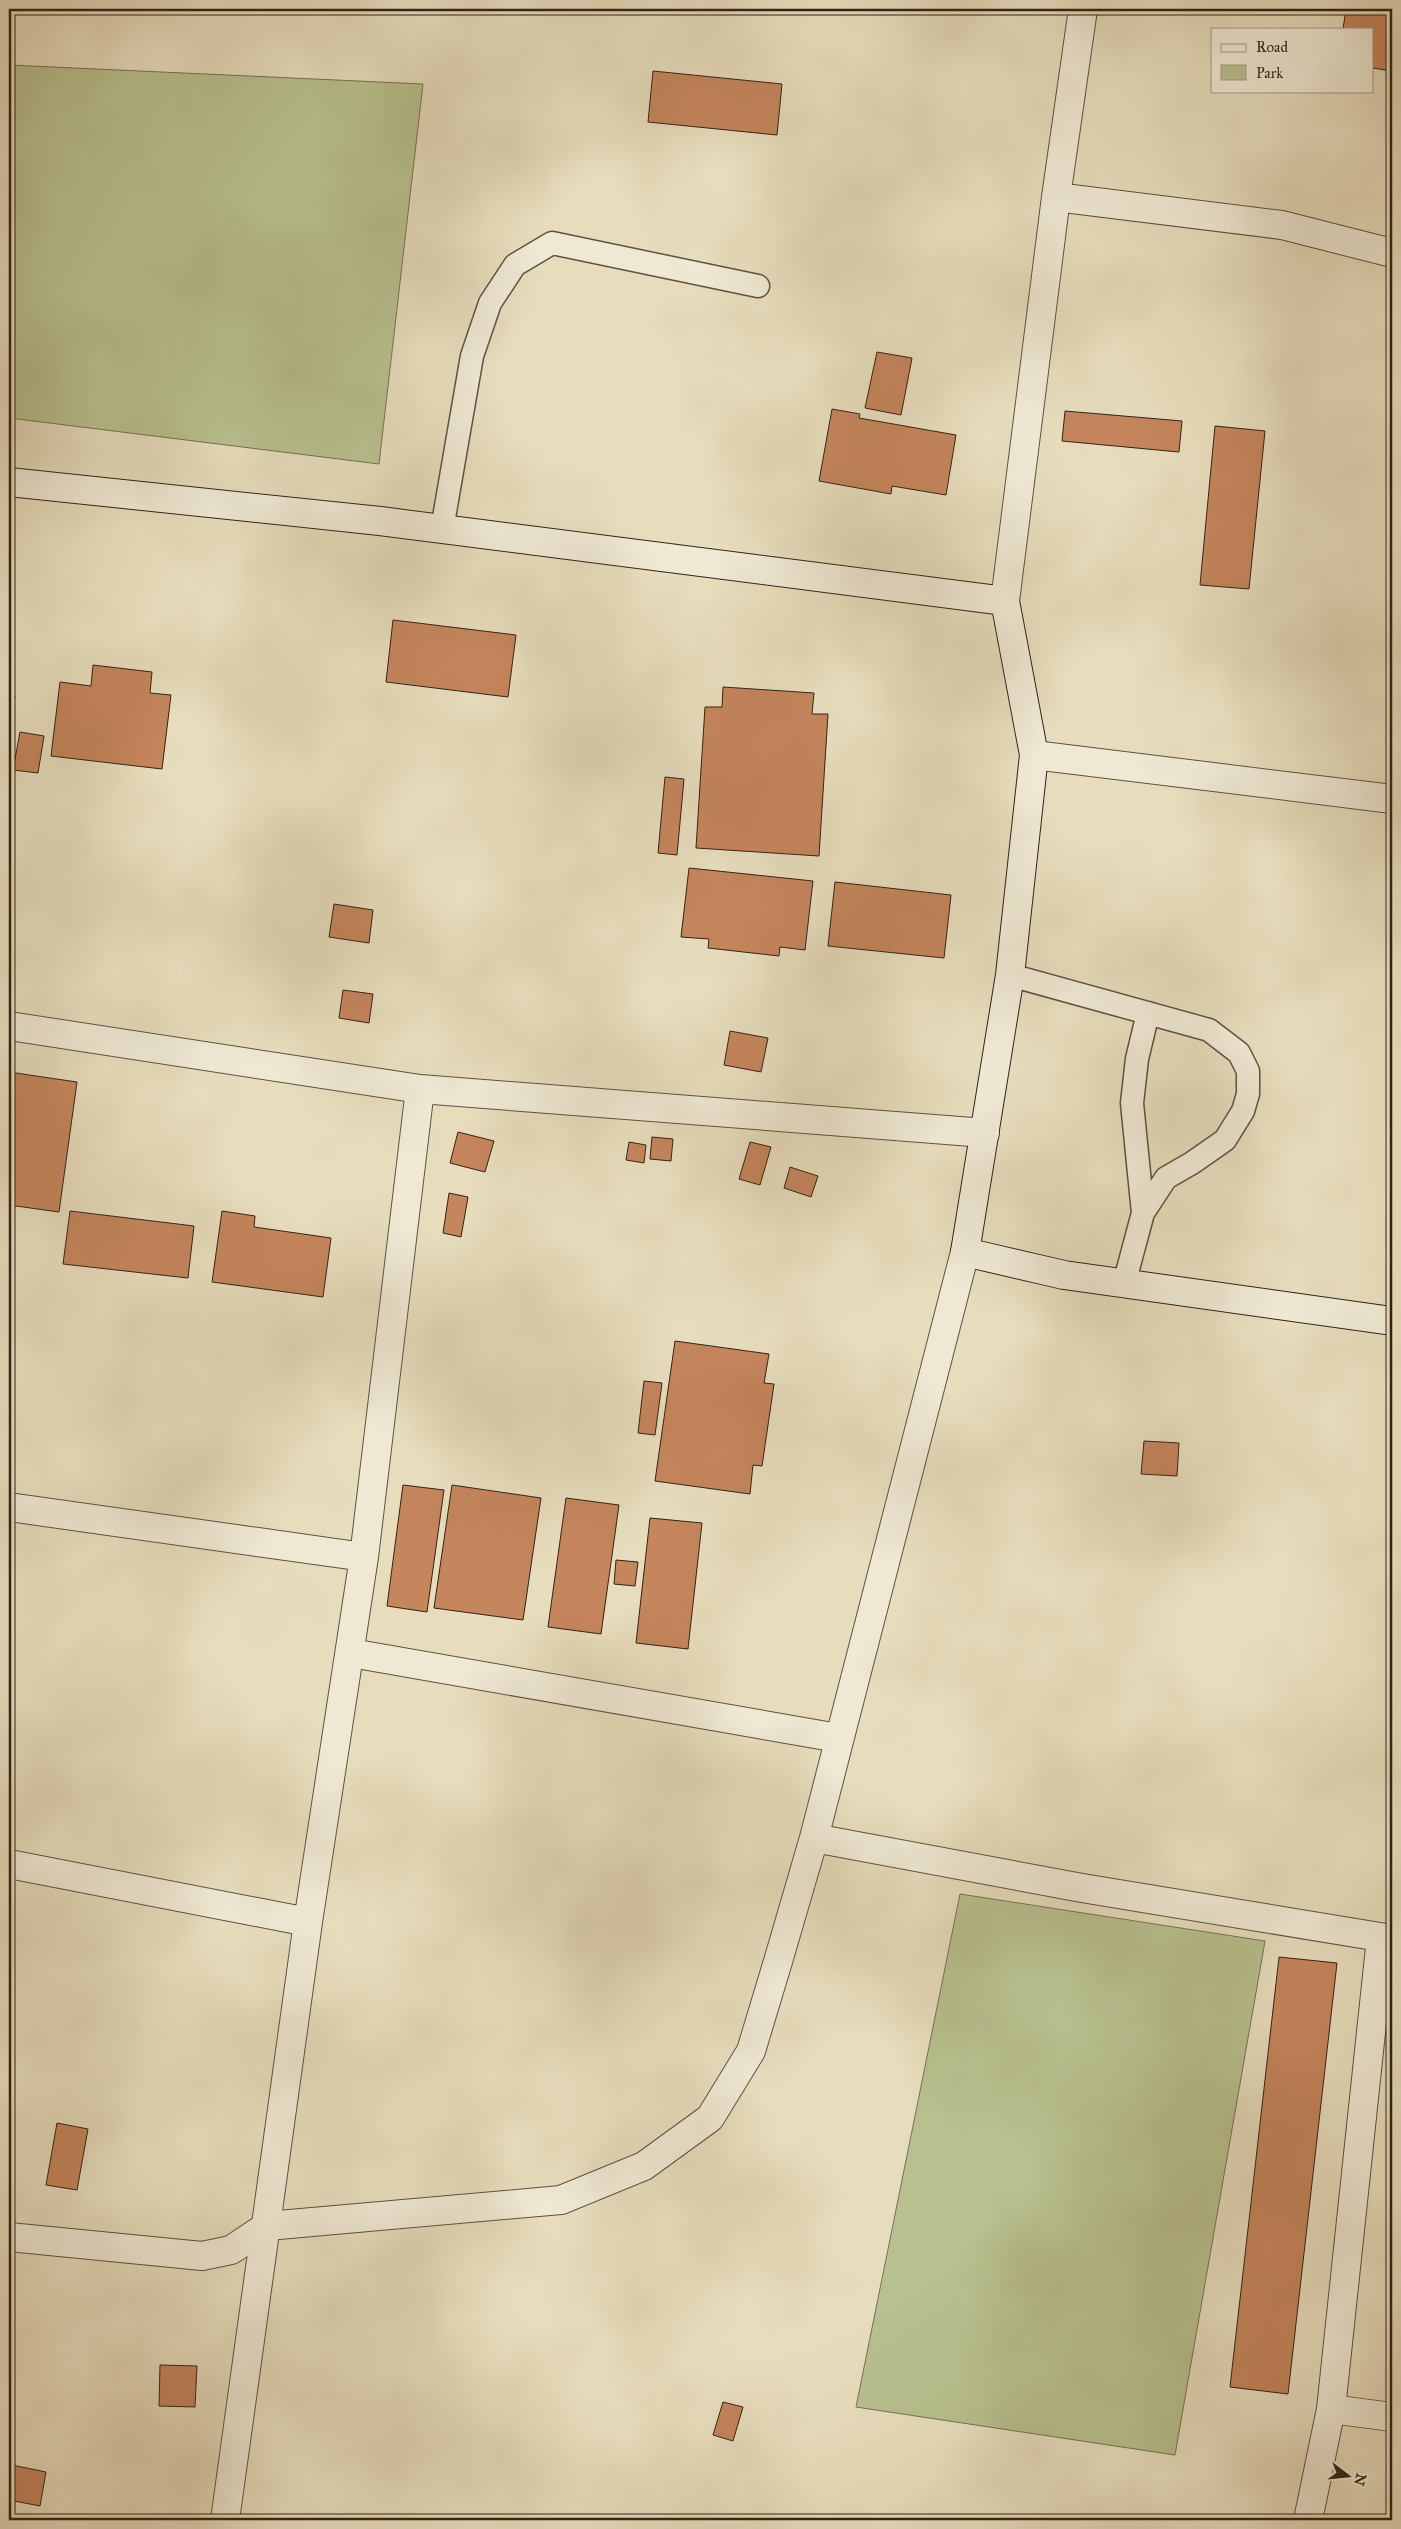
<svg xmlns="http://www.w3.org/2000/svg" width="1401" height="2529" viewBox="0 0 1401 2529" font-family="'IM FELL Great Primer',serif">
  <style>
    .green { fill: #b8c08f; stroke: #757153 }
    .building { fill: #c5855d; stroke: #322217 }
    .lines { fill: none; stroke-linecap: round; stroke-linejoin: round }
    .lane-casing { stroke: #5f5140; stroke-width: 25 }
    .street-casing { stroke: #5f5140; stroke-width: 30 }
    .secondary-casing { stroke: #322217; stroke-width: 30 }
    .lane { stroke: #efe9d4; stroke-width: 22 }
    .street { stroke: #efe9d4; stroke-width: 28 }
    .secondary { stroke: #efe9d4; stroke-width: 28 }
  </style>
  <rect width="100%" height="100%" fill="#e7ddbd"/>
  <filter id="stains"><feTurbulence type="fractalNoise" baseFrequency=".004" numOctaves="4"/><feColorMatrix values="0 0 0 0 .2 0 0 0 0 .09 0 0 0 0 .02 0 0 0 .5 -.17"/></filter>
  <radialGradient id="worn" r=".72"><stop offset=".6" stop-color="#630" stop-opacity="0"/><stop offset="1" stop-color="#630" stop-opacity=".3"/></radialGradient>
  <!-- green -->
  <path class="green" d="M9,65L423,84L379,464L9,418Z
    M960,1894L1265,1941L1175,2455L856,2407Z"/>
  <!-- building -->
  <path class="building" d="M495,9H520V12Z
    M1346,9H1392V71L1372,68V29H1343Z
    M653,71L782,84L777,135L648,122Z
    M877,352L912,358L901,415L865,408Z
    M832,409L860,414L859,418L956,435L946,495L892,486L891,494L819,481Z
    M1065,411L1182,421L1179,452L1062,441Z
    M1215,426L1265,431L1249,589L1200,585Z
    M393,620L516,635L508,697L386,682Z
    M93,665L152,672L150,693L171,695L162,769L51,756L60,682L91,686Z
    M723,687L814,693L812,714H828L819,856L696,848L705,707H722Z
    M9,695L15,696L9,737Z
    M20,732L44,736L38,773L13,770Z
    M665,777L684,779L677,855L658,853Z
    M689,868L813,881L805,950L780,947L779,956L708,948L709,939L681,937Z
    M835,882L951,895L944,958L828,946Z
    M334,904L373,910L369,943L329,937Z
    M343,990L373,994L369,1023L339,1018Z
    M730,1031L768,1038L761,1072L724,1065Z
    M9,1072L77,1082L59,1212L9,1205Z
    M458,1132L494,1141L485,1172L450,1163Z
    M652,1137L673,1139L671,1161L650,1159Z
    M629,1142L646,1145L644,1163L626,1160Z
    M750,1142L771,1147L760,1185L739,1179Z
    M790,1167L818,1176L811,1197L784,1188Z
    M449,1193L468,1197L461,1237L443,1233Z
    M70,1211L194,1226L188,1278L63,1264Z
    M222,1211L255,1216L254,1227L331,1238L323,1297L212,1282Z
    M675,1341L769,1354L764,1383L774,1384L762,1466L753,1465L750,1494L655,1481Z
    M644,1381L662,1383L655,1435L638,1433Z
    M1144,1441L1179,1443L1177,1476L1141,1474Z
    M403,1485L444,1490L427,1612L387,1606Z
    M452,1485L541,1498L523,1620L434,1608Z
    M566,1498L619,1505L601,1634L548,1627Z
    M650,1518L702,1523L688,1649L636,1643Z
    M616,1560L638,1562L635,1586L614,1584Z
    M1279,1957L1337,1963L1288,2394L1230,2387Z
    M57,2123L88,2129L77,2190L46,2185Z
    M160,2365L197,2366L195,2407L159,2406Z
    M723,2402L743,2407L733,2441L713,2435Z
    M12,2465L46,2472L40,2506L9,2500Z"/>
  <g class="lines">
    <!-- lane casing -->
    <g class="lane-casing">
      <path id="lane" d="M442,529L472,356L490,303L515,265L552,243L758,286
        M1010,975L1209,1030L1239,1053L1248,1071V1094L1243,1111L1225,1140L1192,1163L1166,1178L1143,1213L1124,1284
        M1143,1213L1132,1103L1137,1059L1148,1013"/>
    </g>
    <!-- street casing -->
    <g class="street-casing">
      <path id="street" d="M1056,197L1282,225L1392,253
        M1005,601L1056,197L1083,9
        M1034,755L1392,799
        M9,1026L420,1089L985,1133
        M9,1507L364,1557
        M351,1653L838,1738
        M814,1838L1082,1888L1392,1939
        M9,1864L308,1922
        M9,2237L202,2256L231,2250L267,2226L561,2200L644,2166L710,2118L751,2051L779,1958L814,1838L965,1252
        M1331,2409L1392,2417
        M225,2520L308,1922L364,1557L420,1089
        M1308,2520L1331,2409L1381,1938"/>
    </g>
    <!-- secondary casing -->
    <g class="secondary-casing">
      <path id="secondary" d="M9,482L380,521L1005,601L1034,755L1010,975L965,1252L1064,1275L1392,1321"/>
    </g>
    <!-- lane -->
    <use href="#lane" class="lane"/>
    <!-- street -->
    <use href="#street" class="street"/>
    <!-- secondary -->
    <use href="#secondary" class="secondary"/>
  </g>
  <!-- margin -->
  <rect width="1401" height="2529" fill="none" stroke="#e7ddbd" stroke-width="30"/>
  <rect x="10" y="10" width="1381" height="2509" fill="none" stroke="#322217" stroke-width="2.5"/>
  <rect x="15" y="15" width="1371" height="2499" fill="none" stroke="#322217"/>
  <!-- legend -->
  <rect x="1211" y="28" width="162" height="65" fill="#efe9d4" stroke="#a39988"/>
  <rect x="1221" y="44" width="25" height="8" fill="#efe9d4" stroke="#a39988"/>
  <text x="1256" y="52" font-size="15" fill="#322217">Road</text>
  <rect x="1221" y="65" width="25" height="15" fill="#b8c08f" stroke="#a39988"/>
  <text x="1256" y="78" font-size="15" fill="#322217">Park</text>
  <!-- north arrow -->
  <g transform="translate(1348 2476) rotate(106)" stroke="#efe9d4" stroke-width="4" paint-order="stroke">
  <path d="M0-4L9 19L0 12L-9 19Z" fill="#322217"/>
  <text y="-8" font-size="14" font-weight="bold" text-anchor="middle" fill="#322217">N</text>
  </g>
  <rect width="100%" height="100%" filter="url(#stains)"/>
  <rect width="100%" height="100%" fill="url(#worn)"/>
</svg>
